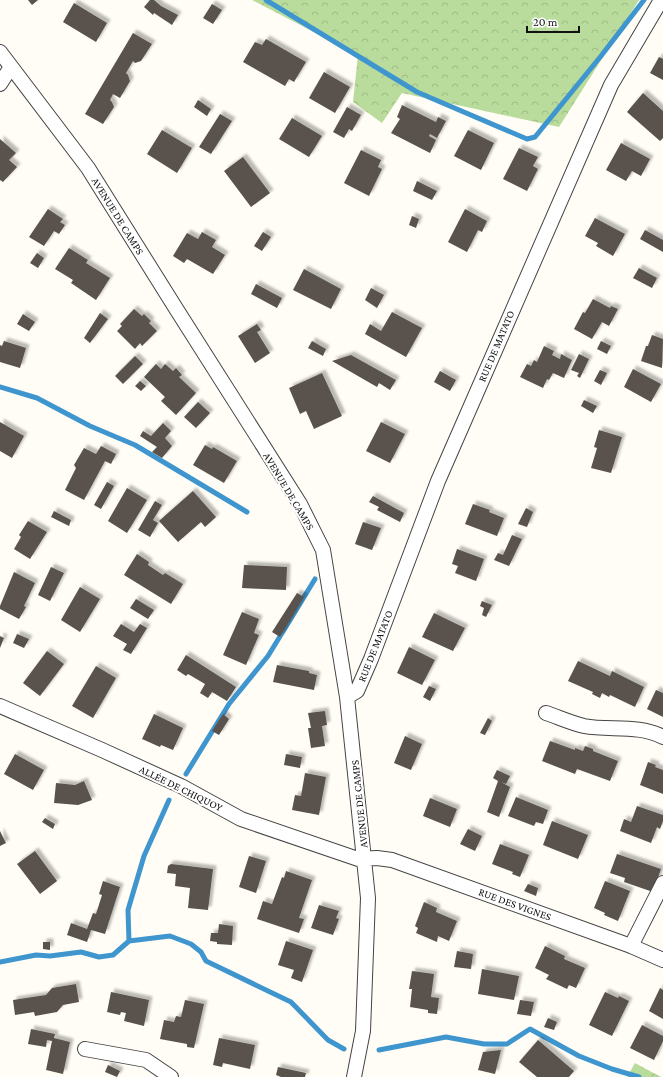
<svg xmlns="http://www.w3.org/2000/svg" width="663" height="1077" viewBox="0 0 663 1077" font-family="'Crimson Pro',serif">
  <style>
    .forest { fill: url(#forest-crowns) }
    .lines { fill: none; stroke-linecap: round; stroke-linejoin: round }
    .stream { stroke: #3f96cf; stroke-width: 5 }
    .building { fill: #5a524d; filter: url(#shadow) }
    .minor-casing { stroke: #444; stroke-width: 16 }
    .minor { stroke: #fff; stroke-width: 14 }
    .labels { text-anchor: middle; stroke-width: 4; stroke-linejoin: round; paint-order: stroke }
    .street-label { font-size: 11px; fill: #111; stroke: #fff }
  </style>
  <defs>
    <pattern id="forest-crowns" width="20" height="18" patternUnits="userSpaceOnUse"><rect width="20" height="18" fill="#b9dc9c"/><path d="M2 6a3 3 0 1 1 6 0M12 15a3 3 0 1 1 6 0" fill="none" stroke="#9ebc85"/></pattern>
    <filter id="shadow"><feDropShadow dx="3.5" dy="-3.5" stdDeviation="1" flood-color="#0004"/></filter>
  </defs>
  <rect width="100%" height="100%" fill="#fffdf5"/>
  <!-- forest -->
  <path class="forest" d="M252,0H639L559,127L402,93L382,123L353,102L358,55Z
    M635,1063L661,1077H627Z"/>
  <g class="lines">
    <!-- stream -->
    <path class="stream" d="M266,0L417,92L527,139L535,137L601,56L644,0
      M0,387L37,398L90,426L135,445L247,512
      M186,774L229,704L268,656L315,579
      M129,941L128,910L144,856L169,800
      M0,962L36,955L50,956L81,952L99,957L113,955L129,941L170,936L191,944L201,952L206,961L291,1002L328,1040L344,1049
      M379,1050L446,1037L484,1044H507L530,1029L579,1056L612,1069L639,1077"/>
  </g>
  <!-- building -->
  <path class="building" d="M28,0H38L32,5Z
    M150,0H154L161,6L178,15L172,25L154,13L153,15L144,7Z
    M74,3L107,23L96,42L63,22Z
    M212,4L222,10L213,24L203,18Z
    M133,33L152,44L141,61L135,63L133,61L126,73L128,75L130,81L120,98L113,94L110,100L112,102L114,107L103,124L85,114Z
    M266,39L306,62L294,82L289,79L285,86L243,62L255,42L262,45Z
    M659,57L663,59V80L650,73Z
    M324,72L350,87L335,113L309,98Z
    M643,93L663,111V138L660,141L627,112Z
    M198,100L211,109L207,116L194,107Z
    M402,105L436,122L438,117L446,121L437,138L430,134L429,136L436,140L430,153L391,133L400,119L397,117Z
    M347,107L361,115L352,131L349,129L344,138L333,132Z
    M220,114L232,121L211,154L199,147Z
    M292,118L322,136L309,157L279,139Z
    M162,130L192,148L177,173L147,154Z
    M468,130L494,143L481,170L454,156Z
    M0,139L16,153L9,160L17,167L3,182L0,180Z
    M621,143L650,159L641,176L632,171L626,181L606,170Z
    M519,148L538,157L533,166L538,169L527,191L503,179Z
    M361,150L381,160L378,167L382,169L369,196L344,183Z
    M243,157L270,193L251,207L224,171Z
    M417,181L437,191L432,200L413,191Z
    M48,209L63,219L60,222L65,225L59,234L54,231L44,246L29,237Z
    M465,209L487,221L482,232L478,230L467,252L448,242Z
    M412,216L419,219L416,228L409,225Z
    M595,218L625,234L613,256L596,246L598,243L585,236Z
    M645,230L663,240V252L640,239Z
    M202,232L216,240L212,247L225,255L213,274L187,259L184,263L173,256L187,233L198,239Z
    M263,232L271,237L262,251L254,246Z
    M69,248L88,260L86,263L110,278L96,300L71,283L73,280L55,269Z
    M37,253L44,258L38,268L30,263Z
    M639,268L657,278L652,288L633,278Z
    M304,269L341,289L331,309L293,290Z
    M256,284L282,298L277,308L251,294Z
    M371,288L384,295L377,308L365,300Z
    M593,299L610,308L611,306L618,309L609,326L602,322L592,339L574,329L583,312L585,313Z
    M134,309L142,316L144,314L151,321L149,323L157,331L142,346L140,343L135,349L117,331L122,326L120,324Z
    M392,312L422,328L406,357L365,334L370,324L381,331Z
    M100,313L108,319L90,343L84,338Z
    M23,314L35,322L29,331L17,324Z
    M257,324L261,330L257,332L270,353L255,363L238,336Z
    M652,335L663,339L662,368L641,361L646,346H648Z
    M4,341L26,348L20,368L0,362V345L2,346Z
    M312,341L326,349L323,356L308,348Z
    M601,341L611,346L607,354L597,349Z
    M544,346L554,351L552,355L560,359L561,354L572,360L564,378L553,373L549,380L547,379L543,388L520,377L527,364L531,366L534,360L537,362Z
    M579,354L589,359L580,378L577,376L579,373L571,370Z
    M351,355L396,380L390,390L379,383L377,387L332,361Z
    M135,356L143,364L123,384L115,376Z
    M156,364L161,369L165,364L173,371L176,368L182,375L179,377L196,393L176,415L161,401L165,397L144,377Z
    M633,369L661,384L651,402L624,387Z
    M600,370L607,373L601,385L594,381Z
    M440,371L456,380L450,391L434,382Z
    M322,373L342,416L314,429L306,411L300,414L289,388Z
    M140,381L146,386L141,391L135,386Z
    M584,400L597,406L593,413L581,406Z
    M198,402L210,413L196,428L184,417Z
    M0,422L24,436L12,458L0,451Z
    M381,422L405,434L390,463L366,451Z
    M163,423L171,431L165,438L172,446L162,458L152,452L157,447L140,436L143,431L151,436Z
    M599,430L622,437L611,473L591,468L597,448L594,447Z
    M205,445L212,449L213,447L237,461L224,483L193,465Z
    M101,446L116,454L111,464L105,461L84,500L65,490L76,468L74,465L84,448L96,454Z
    M107,482L114,486L101,509L94,505Z
    M127,488L147,500L127,533L108,521Z
    M193,491L216,517L205,527L201,522L178,542L159,521Z
    M373,496L404,513L400,522L377,510L379,507L369,502Z
    M155,501L162,505L153,520L158,523L150,537L138,530Z
    M473,504L490,510L489,512L504,518L497,536L465,524Z
    M526,508L533,512L527,527L518,524Z
    M54,511L71,520L69,526L51,517Z
    M28,521L47,532L30,559L14,549L21,537L19,535Z
    M363,522L381,528L372,550L355,544Z
    M512,535L522,539L509,566L494,560L498,553L503,555Z
    M457,549L484,559L476,581L455,573L458,566L452,564Z
    M137,554L149,562L148,565L163,575L165,573L183,584L171,604L124,575Z
    M244,565L287,567L286,590L242,588Z
    M51,567L64,573L50,601L38,595Z
    M14,572L35,583L24,606L26,607L19,619L0,609V606Z
    M80,587L100,599L80,632L61,620Z
    M297,593L304,597L280,637L272,632Z
    M136,599L154,610L148,619L130,608Z
    M482,601L492,605L486,617L482,615L484,608L480,606Z
    M242,612L259,619L254,633L259,635L246,665L223,655Z
    M434,613L465,628L453,651L422,637Z
    M121,624L134,632L140,624L147,628L131,654L123,650L127,644L113,636Z
    M17,634L29,639L24,648L13,643Z
    M0,636L4,638L0,648Z
    M409,647L435,660L422,685L397,673Z
    M47,651L64,664L40,696L23,683Z
    M186,655L236,687L227,701L212,692L208,698L200,693L205,684L188,674L186,676L177,670Z
    M578,661L610,676L612,671L644,687L635,707L610,695L609,697L602,693L600,698L592,694L593,692L568,681Z
    M277,665L309,671V673L317,675L314,690L273,682Z
    M96,666L116,678L93,718L72,706Z
    M429,686L436,689L430,701L423,697Z
    M656,690L663,693V717L647,709Z
    M325,711L327,725L322,726L325,746L311,748L308,728H311L308,713Z
    M154,714L183,728L173,750L161,745L160,747L142,739Z
    M223,714L229,719L219,735L212,731Z
    M488,718L492,721L485,735L480,733Z
    M405,736L422,744L411,770L394,763Z
    M550,741L575,750V748L583,751L585,746L593,749V751L618,761L610,781L577,769L575,774L542,761Z
    M15,754L44,770L33,790L4,774Z
    M286,754L302,757L300,768L284,765Z
    M648,762L656,765L655,767L663,770V794L640,785Z
    M497,770L510,776L506,784L501,782L510,787L499,817L487,812L498,781L493,778Z
    M305,773L326,777L319,815L292,810L295,795L301,796Z
    M84,781L92,800L78,805L54,803L56,783L75,785Z
    M516,797L548,810L543,824L536,822L534,826L508,816Z
    M430,798L457,809L450,827L423,816Z
    M637,806L663,815V821L660,829L657,827L651,843L620,831L624,819L631,822Z
    M45,818L55,824L53,829L42,822Z
    M552,821L588,835L578,859L543,845Z
    M468,829L482,836L475,851L460,844Z
    M0,831L6,843L0,846Z
    M500,844L529,855L520,877L512,874L513,872L492,864Z
    M35,851L57,881L40,894L17,864Z
    M617,854L661,869L653,892L624,882L625,878L610,873Z
    M249,856L266,861L256,893L239,887Z
    M171,864L213,869L208,910L188,908L190,888L175,886L176,874L167,873L168,866Z
    M286,871L312,880L299,918L304,919L299,933L257,919L263,901L272,904L282,877L284,878Z
    M103,881L120,887L105,934L91,930L87,942L67,935L71,923L87,929L93,913L96,914L102,895L99,894Z
    M605,881L630,891L618,921L604,915L605,913L594,908Z
    M528,884L538,888L536,896L524,891Z
    M424,902L437,908L436,912L457,921L449,941L438,936L437,942L416,933L418,928L415,926Z
    M319,905L339,911L336,918L339,919L333,935L311,928Z
    M219,924L233,926L232,945L217,944V942L210,941L211,933H218Z
    M286,941L313,950L302,982L291,978L294,970L278,965Z
    M43,942H50V950L43,949Z
    M545,946L565,956L564,959L585,968L576,988L569,985L567,989L546,979L549,975L535,968Z
    M457,951L473,954L471,969L454,967Z
    M482,969L519,976L514,1000L478,994Z
    M412,971L434,974L431,997L439,998L437,1014L428,1013V1010L410,1007L412,989H409Z
    M76,984L79,1002L63,1005L57,1012L35,1016L34,1012L15,1015L13,1000L46,995L52,988Z
    M660,988L663,990V1019L649,1011Z
    M111,992L149,1000L144,1026L124,1021L126,1013L121,1012L120,1015L107,1012Z
    M605,992L618,998L619,996L629,1001L612,1036L589,1025Z
    M185,1000L204,1004L194,1048L187,1047V1044L160,1039L164,1020L174,1022L176,1016L181,1017Z
    M520,1000L534,1002L531,1016L517,1014Z
    M548,1018L557,1022L554,1030L544,1027Z
    M642,1025L663,1036V1041L654,1060L630,1048Z
    M31,1029L55,1034L54,1038L70,1042L63,1074L46,1070L52,1041L47,1040L46,1047L28,1044Z
    M219,1038L255,1045L250,1069L223,1063L222,1067L213,1065Z
    M538,1040L574,1071L569,1077H537L519,1062Z
    M501,1050L495,1074L478,1070L483,1052Z
    M108,1065L120,1071L117,1077L105,1072Z
    M278,1067L306,1073L305,1077H281L276,1075Z"/>
  <g class="lines">
    <!-- minor casing -->
    <g class="minor-casing">
      <path id="minor" d="M0,52L88,168L175,307L300,504L323,550L347,697L368,898L363,1031L354,1077
        M0,84L11,67
        M347,697L357,691L371,659L438,481L611,85L661,0
        M0,706L102,750L181,786L241,819L358,859L377,858L392,860L631,946L663,960
        M546,713C558,717 571,723 584,726C610,731 638,724 663,737
        M631,946L663,883
        M85,1049L146,1060L171,1077"/>
    </g>
    <!-- minor -->
    <use href="#minor" class="minor"/>
  </g>
  <g class="labels">
    <!-- street labels -->
    <g class="street-label">
      <text transform="translate(118 216) rotate(58)" y="4">AVENUE DE CAMPS</text>
      <text transform="translate(496 346) rotate(-67)" y="4">RUE DE MATATO</text>
      <text transform="translate(289 491) rotate(59)" y="4">AVENUE DE CAMPS</text>
      <text transform="translate(375 646) rotate(-68)" y="4">RUE DE MATATO</text>
      <text transform="translate(181 788) rotate(26)" y="4">ALLÉE DE CHIQUOY</text>
      <text transform="translate(359 804) rotate(-96)" y="4">AVENUE DE CAMPS</text>
      <text transform="translate(515 904) rotate(20)" y="4">RUE DES VIGNES</text>
    </g>
  </g>
  <!-- scale -->
  <path d="M527 26v6h52v-6" fill="none" stroke="#111111" stroke-width="2"/>
  <text x="533" y="26" font-size="12" fill="#111111" stroke="#ffffff" stroke-width="3" paint-order="stroke">20 m</text>
</svg>
